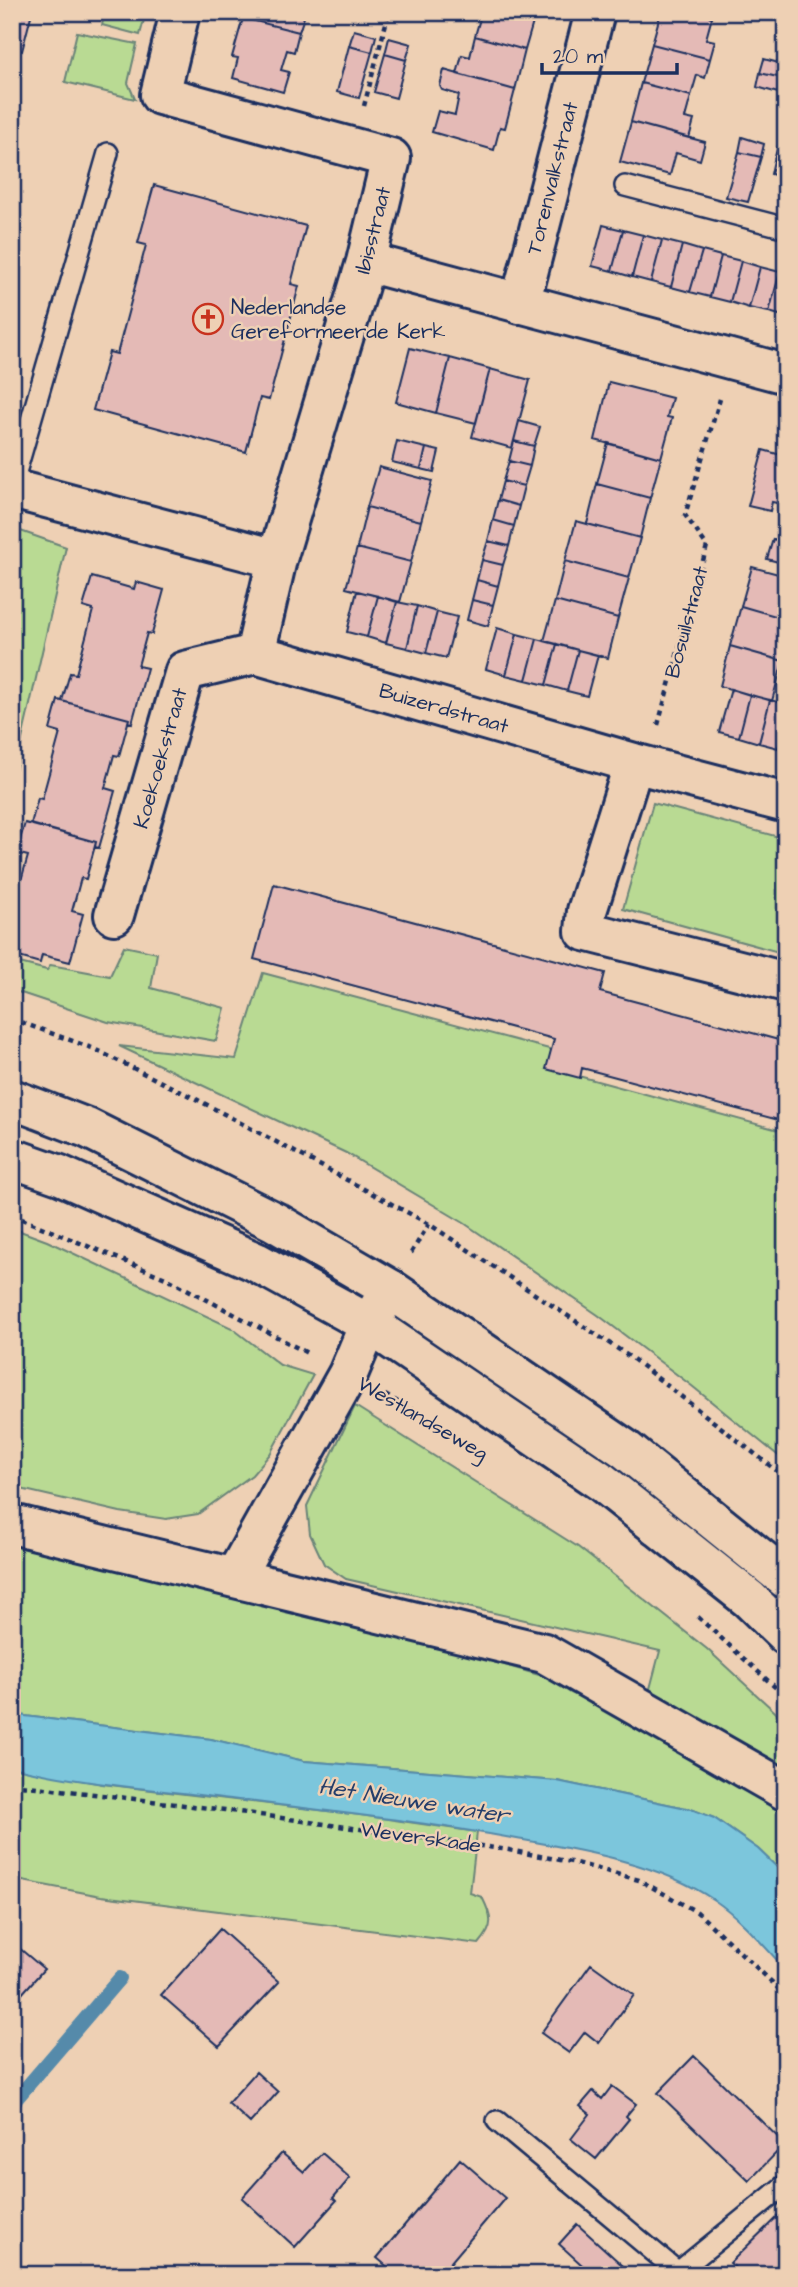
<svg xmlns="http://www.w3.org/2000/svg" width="798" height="2287" viewBox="0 0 798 2287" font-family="'Architects Daughter',sans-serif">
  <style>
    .green { fill: #b9da93; stroke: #6a8478; stroke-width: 2 }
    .water { fill: #7cc6dc; stroke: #558aaa; stroke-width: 2 }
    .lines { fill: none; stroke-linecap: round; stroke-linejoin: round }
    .stream { stroke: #558aaa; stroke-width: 14 }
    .building { fill: #e4bab6; stroke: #1b2f5e; stroke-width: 2 }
    .service-casing { stroke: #1b2f5e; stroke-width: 24 }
    .minor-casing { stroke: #1b2f5e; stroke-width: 44 }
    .secondary-casing { stroke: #1b2f5e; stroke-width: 44 }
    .path { stroke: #1b2f5e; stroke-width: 4.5; stroke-dasharray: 5 5; stroke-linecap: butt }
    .service { stroke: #eed0b4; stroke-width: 19 }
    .minor { stroke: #eed0b4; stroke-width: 38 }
    .secondary { stroke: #eed0b4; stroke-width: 38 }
    .labels { text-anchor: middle; stroke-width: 5; stroke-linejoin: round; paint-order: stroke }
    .street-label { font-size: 21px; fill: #1b2f5e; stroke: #eed0b4 }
    .poi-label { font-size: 21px; fill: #1b2f5e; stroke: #eed0b4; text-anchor: start }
    .water-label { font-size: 23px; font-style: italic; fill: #253e6b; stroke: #eed0b4 }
  </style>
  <rect width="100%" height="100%" fill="#eed0b4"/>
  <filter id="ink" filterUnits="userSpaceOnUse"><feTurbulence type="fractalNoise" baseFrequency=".0143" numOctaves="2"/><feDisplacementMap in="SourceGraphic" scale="14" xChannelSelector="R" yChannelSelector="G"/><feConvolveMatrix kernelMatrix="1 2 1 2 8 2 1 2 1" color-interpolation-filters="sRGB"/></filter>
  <g filter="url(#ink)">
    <!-- green -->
    <path class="green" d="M105,12H146L140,35L102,25Z
      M77,32L137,44L128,83L135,99L65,82Z
      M12,528L66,547L12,783Z
      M653,803L786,839V954L623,909Z
      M124,946L157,953L151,988L225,1008L216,1041L108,1022L12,990V961L47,970L51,965L110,976Z
      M263,973L553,1050L549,1068L786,1132V1462L692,1386L598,1315L464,1223L346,1153L119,1046L236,1059Z
      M12,1228L47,1241L232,1328L280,1365L313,1375L270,1454L252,1475L198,1514L166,1519L120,1512L12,1487Z
      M355,1406L578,1547L707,1649L786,1722V1774L647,1700L660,1651L346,1579L324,1564L310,1534L307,1506Z
      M12,1541L139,1575L467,1654L546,1677L571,1693L642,1722L786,1804V1876L758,1849L714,1818L691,1809L557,1781L304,1761L211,1739L25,1716L12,1712Z
      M12,1767L102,1784L360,1815L477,1832L470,1893L482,1897C492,1917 495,1926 479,1944L101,1896L12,1879Z"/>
    <!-- water -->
    <path class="water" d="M12,1712L25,1716L211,1739L304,1761L557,1781L691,1809L714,1818L758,1849L786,1876V1970C764,1946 741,1918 714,1900C660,1863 580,1850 517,1839C414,1820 310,1809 207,1796C142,1788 75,1783 12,1767Z"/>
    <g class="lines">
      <!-- stream -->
      <path class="stream" d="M12,2104L120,1978"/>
    </g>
    <!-- building -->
    <path class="building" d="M12,12H32L22,51L12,48Z
      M244,12H298L305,14L299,32L243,18Z
      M536,12L525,50L475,36L481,15L474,12Z
      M661,12H693L712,17L706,39L715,41L710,59L652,44Z
      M693,12H714L712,17Z
      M243,18L299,32L294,52L287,50L281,70L289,72L283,92L233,78L238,58L232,57Z
      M354,30L376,36L372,52L349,46Z
      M475,36L525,50L515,90L457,74L462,55L470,57Z
      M389,38L411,44L406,60L385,54Z
      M652,44L710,59L705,78L697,75L691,96L641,83Z
      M349,46L372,52L359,98L337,92Z
      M385,54L406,60L396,98L374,92Z
      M764,59L786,65L782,78L760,73Z
      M444,70L515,90L505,128L500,127L494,150L432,132L438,111L455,115L459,95L442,90L440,86Z
      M760,73L782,78L778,93L757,87Z
      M641,83L691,96L685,118L694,120L689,138L631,122Z
      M631,122L705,142L700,160L676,153L670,175L620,162Z
      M742,137L764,144L761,157L739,152Z
      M778,146L786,148V163L774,160Z
      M739,152L761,157L748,202L726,197Z
      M774,160L786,163V178L771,174Z
      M154,185L306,226L291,284L299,286L269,400L260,398L246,452L93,410L109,352L117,354L146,245L138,243Z
      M603,225L623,230L612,271L592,266Z
      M623,230L643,235L632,277L612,271Z
      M643,235L662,240L651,282L632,277Z
      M662,240L682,245L671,287L651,282Z
      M682,245L702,251L690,292L671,287Z
      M702,251L721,256L710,297L690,292Z
      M721,256L741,261L730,302L710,297Z
      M741,261L760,267L749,308L730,302Z
      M760,267L780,272L769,312L749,308Z
      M780,272L786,273V317L769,312Z
      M410,348L450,358L436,413L396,402Z
      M450,358L490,369L476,423L436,413Z
      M490,369L530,380L512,448L472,437Z
      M609,382L672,398L667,417L672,418L661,458L595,440Z
      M519,421L540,427L534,446L514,441Z
      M397,441L426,448L421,469L392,462Z
      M514,441L534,446L530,466L509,461Z
      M608,443L661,458L650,498L597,484Z
      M784,447H786V505L772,502L770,511L748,506L763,450L781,455Z
      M426,448L439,451L434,472L421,469Z
      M509,461L530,466L524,486L503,481Z
      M379,467L432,481L421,521L367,507Z
      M503,481L524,486L519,506L498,500Z
      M597,484L650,498L640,538L587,524Z
      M498,500L519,506L514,526L493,520Z
      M367,507L421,521L411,562L357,548Z
      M493,520L514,526L509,546L488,541Z
      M576,521L640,538L629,578L565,561Z
      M773,539L786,543V564L767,559Z
      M488,541L509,546L503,565L482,560Z
      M357,548L411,562L400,602L346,588Z
      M482,560L503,565L498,586L477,580Z
      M565,561L629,578L618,618L555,601Z
      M752,567L786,576V619L741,606Z
      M92,577L134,589L136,582L164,590L152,634L147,633L138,666L147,668L132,723L128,722L129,719L62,701L70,673L76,674L93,610L83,607Z
      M477,580L498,586L493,605L472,600Z
      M357,591L378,596L367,637L347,632Z
      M378,596L397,602L386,643L367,637Z
      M472,600L493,605L488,626L467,620Z
      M555,601L618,618L608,658L544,641Z
      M397,602L417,606L407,648L386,643Z
      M417,606L437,612L426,653L407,648Z
      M741,606L786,619V662L730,646Z
      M437,612L457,617L446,658L426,653Z
      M497,628L517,634L506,675L486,669Z
      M517,634L537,639L526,680L506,675Z
      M537,639L557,644L546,685L526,680Z
      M557,644L578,650L567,691L546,685Z
      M730,646L783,661L772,701L720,686Z
      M578,650L598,655L587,696L567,691Z
      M731,689L750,695L739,737L719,732Z
      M750,695L770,700L759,743L739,737Z
      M58,700L129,719L119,756L114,755L105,788L115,791L99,848L95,847L96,842L31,824L38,798L42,799L60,733L50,730Z
      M770,700L786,704V721L778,748L759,743Z
      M786,721V750L778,748Z
      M25,823L96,842L86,879L81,878L72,911L83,914L70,962L42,955L40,963L12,955V912L28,856L16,853Z
      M274,884L605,973L600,992L786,1042V1122L582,1068L580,1078L546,1069L554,1039L254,959Z
      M220,1929L279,1982L219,2046L161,1995Z
      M12,1942L44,1969L12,2005Z
      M591,1964L634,1995L599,2043L585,2032L569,2053L541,2033Z
      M694,2056L785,2144L749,2181L658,2093Z
      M256,2072L278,2092L250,2123L228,2103Z
      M612,2086L636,2104L626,2116L629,2119L596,2159L571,2139L590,2114L580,2106L593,2091L602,2099Z
      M282,2153L304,2172L322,2153L350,2178L333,2198L336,2201L295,2247L242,2198Z
      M460,2159L505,2198L440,2275H397L377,2258Z
      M786,2208V2275H743L730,2263Z
      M577,2224L633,2275H593L559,2244Z"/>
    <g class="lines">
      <!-- service casing -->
      <g class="service-casing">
        <path id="service" d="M625,186L786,228
          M12,486L108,153
          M497,2121L678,2272L786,2184"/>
      </g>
      <!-- minor casing -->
      <g class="minor-casing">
        <path id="minor" d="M180,12L160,95L391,158L366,262L277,559L255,654
          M366,262L786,374
          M520,304L595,12
          M12,489L277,559
          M255,654L634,763L786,803
          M634,763L587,911L585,931L786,982
          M114,915L185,671L255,654
          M12,1524L544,1653L786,1791
          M234,1578L348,1374L369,1324L390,1289"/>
      </g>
      <!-- secondary casing -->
      <g class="secondary-casing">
        <path id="secondary" d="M12,1099L87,1128L275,1222L390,1289L625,1449L786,1579
          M12,1158L60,1175L256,1262L369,1324L602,1482L749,1599L786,1635"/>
      </g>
      <!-- path -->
      <path class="path" d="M364,106L389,12
        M658,725L707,546L685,515L720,399
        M12,1019L92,1048L198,1100L429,1224L633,1359L786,1478
        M12,1215L168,1279L309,1354
        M411,1253L429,1224
        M385,1395L420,1414
        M698,1617L786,1697
        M12,1784L225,1810L509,1850L576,1863L639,1880L697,1912L774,1984L786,1997"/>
      <!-- service -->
      <use href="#service" class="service"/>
      <!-- minor -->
      <use href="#minor" class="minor"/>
      <!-- secondary -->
      <use href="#secondary" class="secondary"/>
    </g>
  </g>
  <!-- icons -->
  <defs>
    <g id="church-ring" transform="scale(1.575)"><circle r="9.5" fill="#eed0b4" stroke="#c8321e" stroke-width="1.5"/><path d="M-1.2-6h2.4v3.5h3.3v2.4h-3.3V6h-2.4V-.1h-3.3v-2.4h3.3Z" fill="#c8321e"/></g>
  </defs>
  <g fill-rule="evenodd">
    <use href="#church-ring" x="208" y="319"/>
  </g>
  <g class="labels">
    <!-- street labels -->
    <g class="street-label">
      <text transform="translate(552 178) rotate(-76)" y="7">Torenvalkstraat</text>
      <text transform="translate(373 230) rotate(-76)" y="7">Ibisstraat</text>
      <text transform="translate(686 622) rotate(-75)" y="7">Bosuilstraat</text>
      <text transform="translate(444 708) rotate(16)" y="7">Buizerdstraat</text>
      <text transform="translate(160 758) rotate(-74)" y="7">Koekoekstraat</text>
      <text transform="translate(423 1418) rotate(30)" y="7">Westlandseweg</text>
      <text transform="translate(421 1837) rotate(8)" y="7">Weverskade</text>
    </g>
    <!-- poi labels -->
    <g class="poi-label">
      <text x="231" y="314">Nederlandse<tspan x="231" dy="24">Gereformeerde Kerk</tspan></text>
    </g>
    <!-- water labels -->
    <g class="water-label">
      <text transform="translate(414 1800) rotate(9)" y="8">Het Nieuwe water</text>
    </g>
  </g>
  <!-- margin -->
  <rect width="798" height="2287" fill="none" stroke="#eed0b4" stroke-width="42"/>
  <rect x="21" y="21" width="756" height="2245" fill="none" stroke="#1b2f5e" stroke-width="2.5" filter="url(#ink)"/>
  <!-- scale -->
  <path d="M542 63v10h135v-10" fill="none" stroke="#1b2f5e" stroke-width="3.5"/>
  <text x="553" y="63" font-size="21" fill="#1b2f5e" stroke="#eed0b4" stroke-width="5" paint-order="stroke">20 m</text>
</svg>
